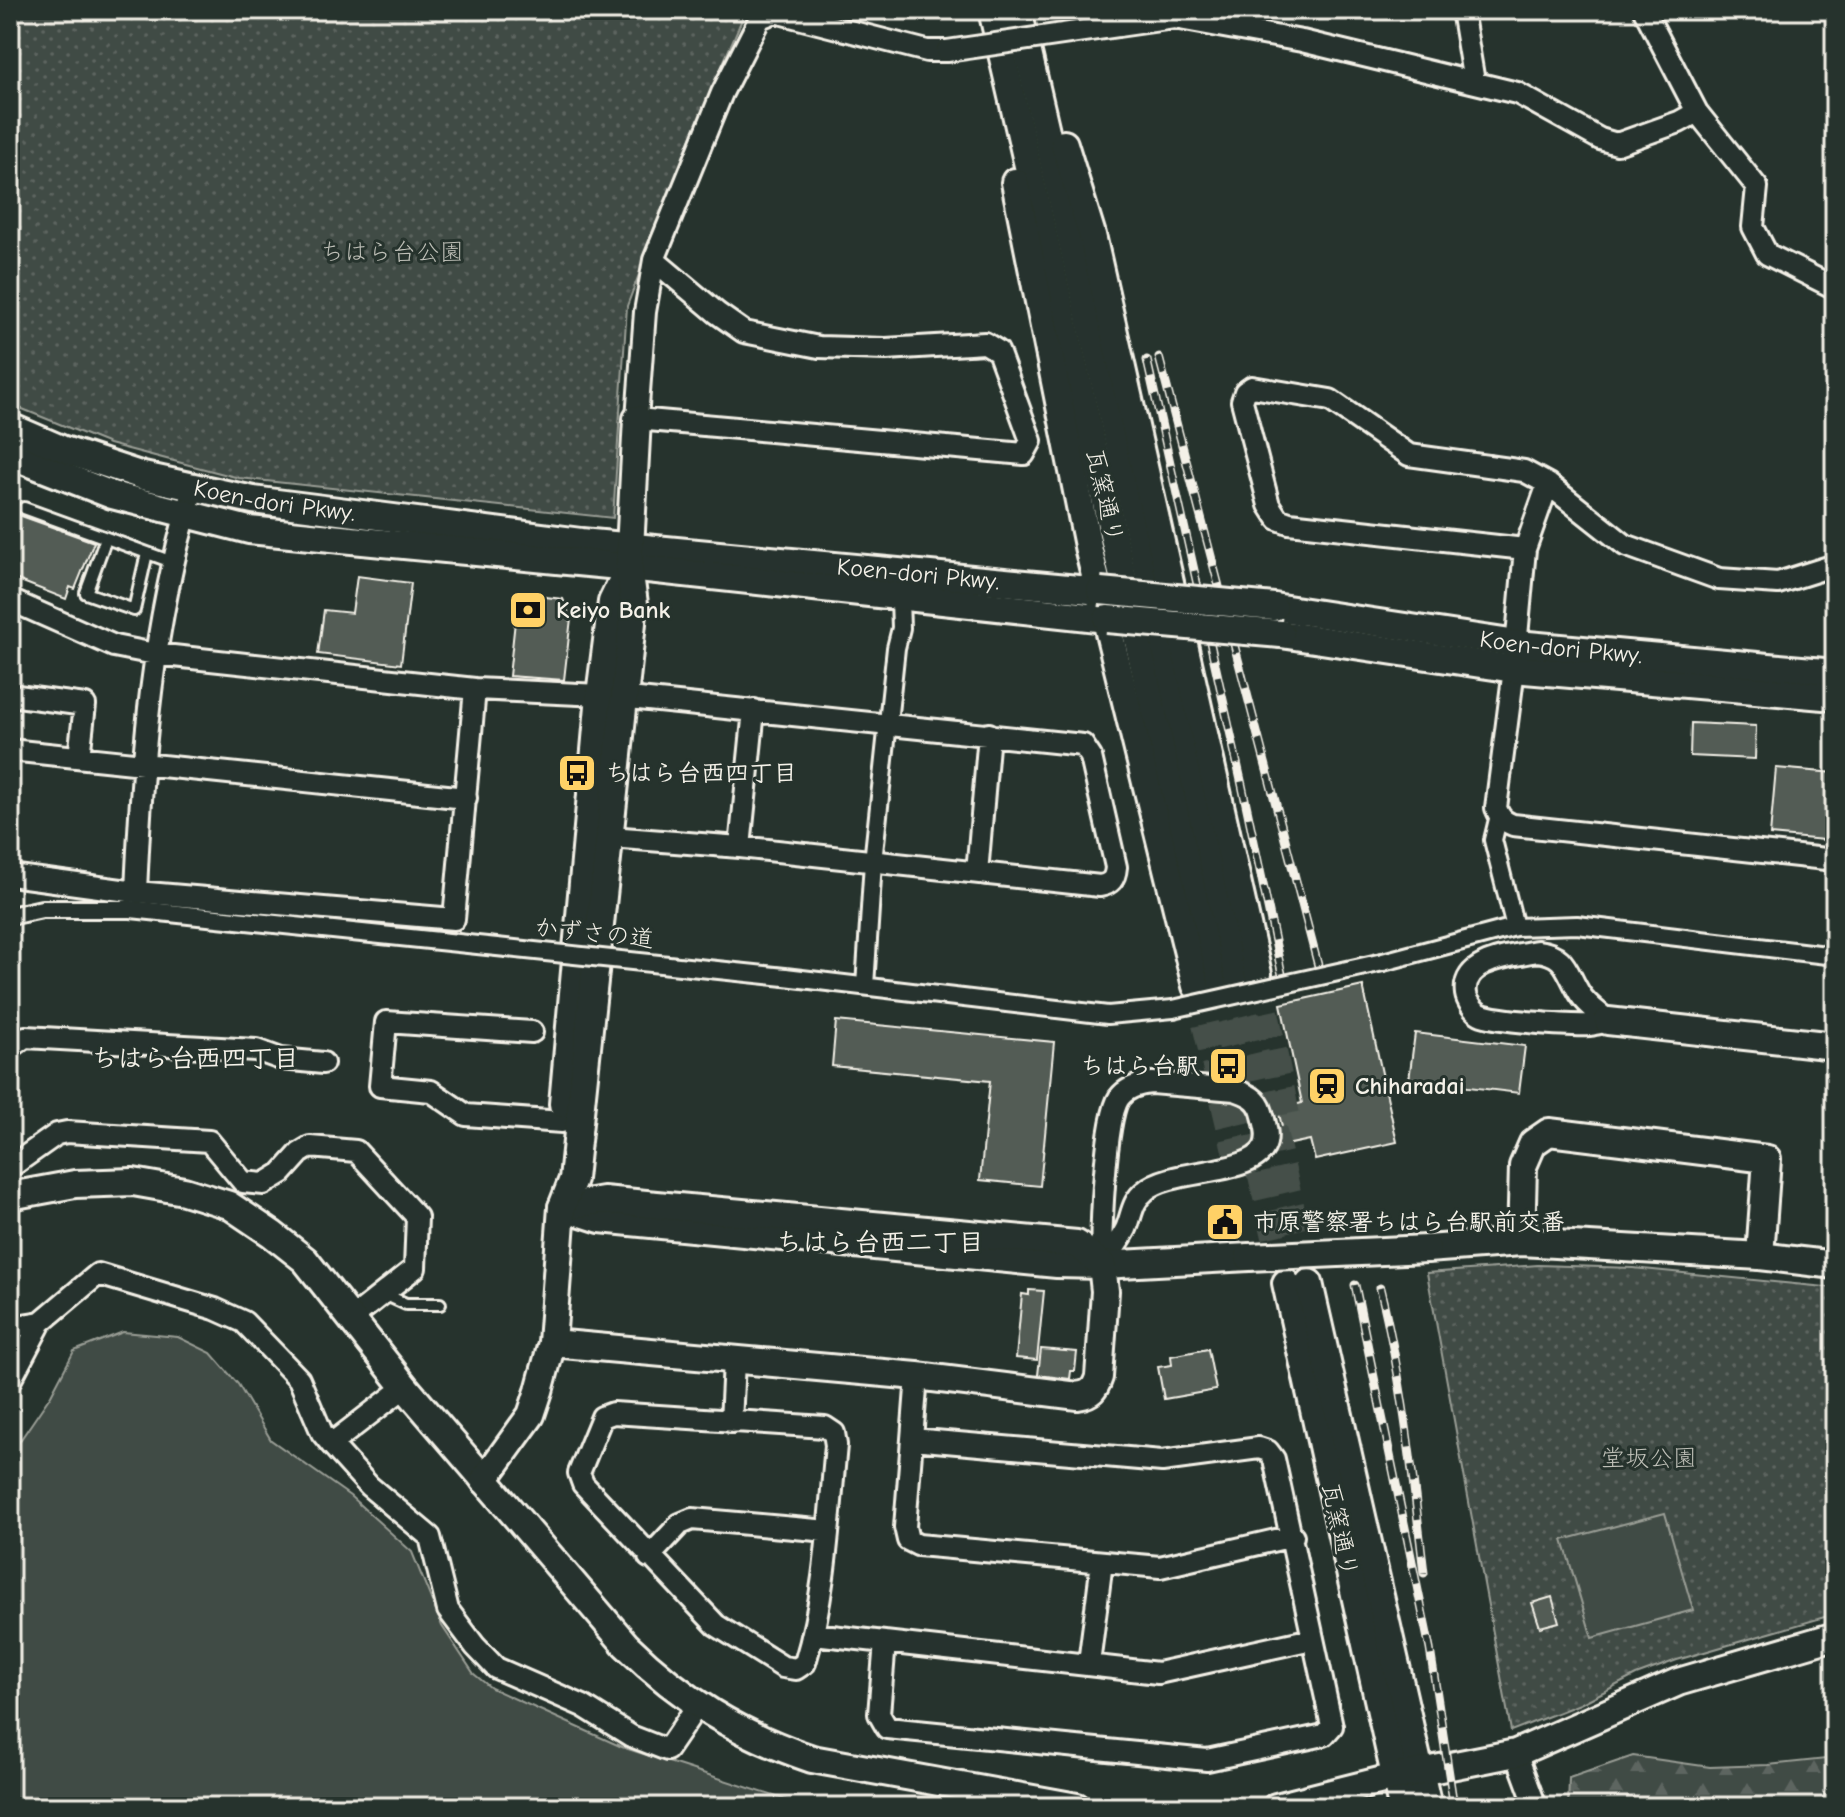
<svg xmlns="http://www.w3.org/2000/svg" width="1845" height="1817" viewBox="0 0 1845 1817" font-family="'Comic Neue','Klee One',sans-serif">
  <style>
    .green { fill: url(#green-dots); stroke: #9a9e96; stroke-width: 2 }
    .forest { fill: url(#forest-firs); stroke: #9a9e96; stroke-width: 2 }
    .pitch { fill: #414b45; stroke: #9a9e96; stroke-width: 2 }
    .building { fill: #525c55; stroke: #f4f1e8; stroke-width: 2 }
    .lines { fill: none; stroke-linecap: round; stroke-linejoin: round }
    .tertiary-tunnel { stroke: #455049; stroke-width: 26; stroke-dasharray: 26 13; stroke-linecap: butt }
    .service-casing { stroke: #f4f1e8; stroke-width: 16 }
    .pedestrian-casing { stroke: #f4f1e8; stroke-width: 22 }
    .minor-casing { stroke: #f4f1e8; stroke-width: 26 }
    .tertiary-casing { stroke: #f4f1e8; stroke-width: 32 }
    .service { stroke: #26332d; stroke-width: 10 }
    .pedestrian { stroke: #26332d; stroke-width: 16 }
    .minor { stroke: #26332d; stroke-width: 20 }
    .tertiary { stroke: #26332d; stroke-width: 26 }
    .rail-casing { stroke: #f4f1e8; stroke-width: 9 }
    .rail { stroke: #26332d; stroke-width: 6; stroke-dasharray: 18; stroke-linecap: butt }
    .pedestrian-bridge-casing { stroke: #f4f1e8; stroke-width: 22; stroke-linecap: butt }
    .minor-bridge-casing { stroke: #f4f1e8; stroke-width: 26; stroke-linecap: butt }
    .tertiary-bridge-casing { stroke: #f4f1e8; stroke-width: 32; stroke-linecap: butt }
    .pedestrian-bridge { stroke: #26332d; stroke-width: 16 }
    .minor-bridge { stroke: #26332d; stroke-width: 20 }
    .tertiary-bridge { stroke: #26332d; stroke-width: 26 }
    .labels { text-anchor: middle; stroke-width: 6; stroke-linejoin: round; paint-order: stroke }
    .park-label { font-size: 24px; fill: #bebfb7; stroke: #26332d }
    .street-label { font-size: 24px; fill: #f4f1e8; stroke: #26332d }
    .poi-label { font-size: 24px; font-weight: bold; fill: #f4f1e8; stroke: #26332d; text-anchor: start }
    .neighbourhood-label { font-size: 26px; font-weight: bold; fill: #f4f1e8; stroke: #26332d }
  </style>
  <defs>
    <pattern id="green-dots" width="8" height="8" patternUnits="userSpaceOnUse" patternTransform="scale(2)"><rect width="8" height="8" fill="#414b45"/><path d="M2 2h.1M6 6h.1" fill="none" stroke="#5d6560" stroke-width="1.8" stroke-linecap="round"/></pattern>
    <pattern id="forest-firs" width="22" height="20" patternUnits="userSpaceOnUse" patternTransform="scale(2)"><rect width="22" height="20" fill="#414b45"/><path d="M5 1l3.5 6h-7zM16 11l3.5 6h-7z" fill="#5d6560"/></pattern>
  </defs>
  <rect width="100%" height="100%" fill="#26332d"/>
  <filter id="ink" filterUnits="userSpaceOnUse"><feTurbulence type="fractalNoise" baseFrequency=".0125" numOctaves="2"/><feDisplacementMap in="SourceGraphic" scale="16" xChannelSelector="R" yChannelSelector="G"/><feConvolveMatrix kernelMatrix="1 2 1 2 8 2 1 2 1" color-interpolation-filters="sRGB"/></filter>
  <g filter="url(#ink)">
    <!-- green -->
    <path class="green" d="M10,10H746L691,138L627,306L613,518L239,478L109,444L10,404Z
      M1538,1265L1633,1268L1835,1288V1614L1677,1660L1636,1675L1580,1704L1511,1731L1427,1273Z"/>
    <!-- forest -->
    <path class="forest" d="M1633,1756L1710,1767L1768,1765L1835,1758V1807H1568L1569,1778Z"/>
    <!-- pitch -->
    <path class="pitch" d="M123,1332L178,1337L211,1353L238,1384L271,1440L350,1496L412,1552L442,1626L474,1674L491,1688L622,1747L808,1807H10V1448L17,1445L51,1395L74,1351Z
      M1665,1513L1693,1610L1592,1638L1563,1540Z"/>
    <!-- building -->
    <path class="building" d="M16,510L21,516L94,542L75,589L70,587L66,599L10,577V526Z
      M357,576L411,583L401,664L318,654L324,610L352,613Z
      M518,594L563,599L571,618L564,680L509,676Z
      M1691,723L1756,726L1755,759L1690,756Z
      M1776,768L1835,773V841L1770,835Z
      M1363,986L1397,1142L1315,1160L1310,1140L1286,1145L1278,1109L1302,1103L1281,1004Z
      M836,1021L1054,1042L1040,1186L980,1180L990,1081L832,1066Z
      M1415,1033L1525,1046L1519,1093L1409,1080Z
      M1029,1290L1044,1291L1037,1360L1016,1358L1022,1294L1029,1295Z
      M1041,1349L1077,1352L1075,1371H1071L1070,1379L1038,1375Z
      M1208,1349L1216,1390L1164,1399L1158,1367L1172,1365L1171,1356Z
      M1552,1597L1559,1622L1540,1627L1532,1603Z"/>
    <g class="lines">
      <!-- tertiary-tunnel -->
      <path class="tertiary-tunnel" d="M1258,974L1288,1120
        M1238,977L1309,1283
        M1217,983L1284,1276
        M1196,986L1234,1146L1259,1171"/>
      <!-- service casing -->
      <g class="service-casing">
        <path id="service" d="M24,508L175,563
          M106,538L86,593L134,610L147,553
          M384,1294L406,1304H440"/>
      </g>
      <!-- pedestrian casing -->
      <g class="pedestrian-casing">
        <path id="pedestrian" d="M1499,815L1493,840L1515,927
          M10,916L42,909H131L487,946
          M1383,962L1515,927L1577,925L1835,956
          M785,977L1108,1015L1173,1009
          M865,986L873,862L896,648L901,628L900,599"/>
      </g>
      <!-- minor casing -->
      <g class="minor-casing">
        <path id="minor" d="M1462,10L1474,82
          M1644,10L1697,112L1757,187L1753,227L1767,254L1835,288
          M1118,26L1174,18L1302,41L1517,93L1600,139L1617,144L1679,122L1697,112
          M654,260L717,313L744,332L819,347L886,349L985,343L998,351L1031,441L1024,454L637,419L645,312L654,260L722,93L760,18L775,12L927,51H947
          M1548,484L1525,549L1514,669L1496,808C1500,818 1503,821 1513,825L1835,860
          M1525,549L1289,523L1278,519L1269,505L1242,401L1245,392L1252,387L1330,400L1409,455L1524,471L1548,484L1625,545L1719,579L1778,583L1835,565
          M10,600L114,646L155,654L475,689L600,695L1083,745L1091,757L1116,867C1115,879 1111,884 1100,886L740,847L610,837
          M10,695L85,705L79,757
          M10,750L466,798
          M740,847L754,710
          M977,873L989,734
          M10,875L136,892L454,919L475,689
          M136,892C142,752 152,624 193,489
          M1537,951C1567,954 1566,972 1580,994C1587,1005 1598,1012 1608,1021C1603,1022 1596,1024 1590,1025C1572,1026 1494,1021 1480,1014C1474,1011 1467,1001 1466,994C1461,959 1513,956 1537,951Z
          M532,1032L386,1022L380,1086L431,1091L466,1115L562,1122
          M10,1048L25,1037L256,1050L281,1059L323,1063
          M1152,1083L1235,1090C1247,1094 1258,1098 1262,1112C1265,1123 1270,1137 1264,1148C1249,1176 1170,1168 1145,1191C1132,1201 1132,1215 1126,1229C1120,1241 1110,1253 1102,1265C1100,1235 1105,1119 1119,1098C1127,1087 1139,1084 1152,1083Z
          M10,1163H16L57,1134L67,1132L209,1141L243,1182L264,1184L282,1173L300,1153L310,1147L356,1151L417,1217L415,1268L352,1318
          M10,1327L41,1322L98,1274L215,1309L244,1322L299,1379L322,1433L331,1444L369,1486L430,1537L448,1610L475,1646L496,1668L583,1706L631,1736L667,1750L697,1706
          M917,1376L905,1527L908,1540L918,1545L1160,1567L1293,1536
          M10,1381L41,1322
          M613,1413L825,1427L834,1433L836,1445C829,1517 826,1594 805,1663L796,1669L783,1667L716,1625L583,1484L579,1473L602,1417Z
          M731,1422L734,1361
          M331,1444L405,1387
          M649,1557L680,1524L692,1519L828,1531
          M814,1634L1158,1673L1312,1639
          M885,1642L879,1714L887,1728L1207,1760L1324,1735L1332,1726L1274,1459L1268,1451L1259,1448L1162,1461L912,1439
          M1089,1663L1102,1562
          M1516,1753L1536,1807"/>
      </g>
      <!-- tertiary casing -->
      <g class="tertiary-casing">
        <g id="tertiary">
          <path d="M992,10L1217,983"/>
          <path d="M1018,10L1159,619L1238,977"/>
          <path d="M1064,144L1092,235L1258,974"/>
          <path d="M1015,182L1089,551L1196,986"/>
          <path id="s1" d="M10,427L61,449L143,476L253,500L581,542L1100,591"/>
          <path d="M10,455L112,495L249,530L629,567L1107,619"/>
          <path id="s2" d="M1274,607L1517,644L1835,673"/>
          <path d="M1281,634L1514,669L1835,697"/>
          <path d="M1608,1021L1835,1046"/>
          <path d="M563,1104L600,695L612,602L629,567"/>
          <path d="M10,1196L75,1184L133,1182L184,1191L229,1205L272,1234L305,1260L405,1387L626,1645C682,1700 738,1734 812,1759L1077,1807"/>
          <path d="M566,1208L600,1219L1057,1264L1102,1265L1249,1257"/>
          <path d="M1521,1242L1523,1166L1533,1143L1549,1132L1767,1159L1760,1256"/>
          <path d="M1427,1249L1521,1242L1760,1256L1835,1265"/>
          <path d="M1286,1283L1402,1807"/>
          <path d="M1309,1283L1428,1807"/>
          <path d="M552,1343L917,1376L1078,1396C1091,1394 1095,1389 1099,1377L1105,1291L1102,1265L1077,1244L603,1200L562,1207"/>
          <path d="M484,1480L531,1415L539,1391L552,1343L562,1207L573,1179L634,604L629,567L637,419"/>
          <path d="M1276,1807L1395,1777L1516,1753L1678,1682L1835,1636"/>
        </g>
      </g>
      <!-- service -->
      <use href="#service" class="service"/>
      <!-- pedestrian -->
      <use href="#pedestrian" class="pedestrian"/>
      <!-- minor -->
      <use href="#minor" class="minor"/>
      <!-- tertiary -->
      <use href="#tertiary" class="tertiary"/>
      <!-- rail casing -->
      <g class="rail-casing">
        <path id="rail" d="M1159,357L1320,973
          M1147,360L1242,785L1283,979
          M1355,1285L1430,1649L1454,1807
          M1380,1288C1403,1381 1413,1478 1424,1573"/>
      </g>
      <!-- rail -->
      <use href="#rail" class="rail"/>
      <!-- pedestrian-bridge casing -->
      <g class="pedestrian-bridge-casing">
        <path id="pedestrian-bridge" d="M487,946L785,977
          M1173,1009L1383,962"/>
      </g>
      <!-- minor-bridge casing -->
      <g class="minor-bridge-casing">
        <path id="minor-bridge" d="M947,51L1118,26"/>
      </g>
      <!-- tertiary-bridge casing -->
      <g class="tertiary-bridge-casing">
        <path id="tertiary-bridge" d="M1100,591L1274,607
          M1107,619L1281,634
          M1249,1257L1427,1249"/>
      </g>
      <!-- pedestrian-bridge -->
      <use href="#pedestrian-bridge" class="pedestrian-bridge"/>
      <!-- minor-bridge -->
      <use href="#minor-bridge" class="minor-bridge"/>
      <!-- tertiary-bridge -->
      <use href="#tertiary-bridge" class="tertiary-bridge"/>
    </g>
  </g>
  <!-- icons -->
  <defs>
    <g id="bank-square" transform="scale(2)"><rect x="-9" y="-9" width="18" height="18" rx="4" fill="#ffd166" stroke="#26332d"/><path d="M-6-4H6V4H-6ZM0-2.3a2.3 2.3 0 1 0 0 4.6a2.3 2.3 0 1 0 0-4.6Z" fill="#111"/></g>
    <g id="bus-square" transform="scale(2)"><rect x="-9" y="-9" width="18" height="18" rx="4" fill="#ffd166" stroke="#26332d"/><path d="M-5-6H5V4H4V6H2V4H-2V6H-4V4H-5ZM-3.5-4V0h7V-4ZM-3.5 1.2v1.5H-2V1.2ZM2 1.2v1.5H3.5V1.2Z" fill="#111"/></g>
    <g id="station-square" transform="scale(2)"><rect x="-9" y="-9" width="18" height="18" rx="4" fill="#ffd166" stroke="#26332d"/><path d="M-3-6H3Q5-6 5-4V2Q5 4 3 4L4.5 6H3L1.5 4h-3L-3 6H-4.5L-3 4Q-5 4-5 2V-4Q-5-6-3-6ZM-3.5-4v3h7v-3ZM-3.5 1v1.5H-2V1ZM2 1v1.5H3.5V1Z" fill="#111"/></g>
    <g id="civic-square" transform="scale(2)"><rect x="-9" y="-9" width="18" height="18" rx="4" fill="#ffd166" stroke="#26332d"/><path d="M-.6-6.5H3V-4.5H.6V-3L4-1V1h2V6H-6V1h2V-1L-.6-3ZM-1.2 2.5V6h2.4V2.5Z" fill="#111"/></g>
  </defs>
  <g fill-rule="evenodd">
    <use href="#bank-square" x="528" y="610"/>
    <use href="#bus-square" x="577" y="773"/>
    <use href="#bus-square" x="1228" y="1066"/>
    <use href="#station-square" x="1327" y="1086"/>
    <use href="#civic-square" x="1225" y="1222"/>
  </g>
  <g class="labels">
    <!-- park labels -->
    <g class="park-label">
      <text x="392" y="260">ちはら台公園</text>
      <text x="1649" y="1466">堂坂公園</text>
    </g>
    <!-- street labels -->
    <g class="street-label">
      <text transform="translate(1105 496) rotate(77)" y="8">瓦窯通り</text>
      <text dy="8" stroke="none"><textPath href="#s1" startOffset="276">Koen-dori Pkwy.</textPath></text>
      <text dy="8" stroke="none"><textPath href="#s1" startOffset="924">Koen-dori Pkwy.</textPath></text>
      <text dy="8" stroke="none"><textPath href="#s2" startOffset="290">Koen-dori Pkwy.</textPath></text>
      <text transform="translate(594 933) rotate(6)" y="8">かずさの道</text>
      <text transform="translate(1340 1530) rotate(78)" y="8">瓦窯通り</text>
    </g>
    <!-- poi labels -->
    <g class="poi-label">
      <text x="556" y="618">Keiyo Bank</text>
      <text x="605" y="781">ちはら台西四丁目</text>
      <text x="1200" y="1074" text-anchor="end">ちはら台駅</text>
      <text x="1355" y="1094">Chiharadai</text>
      <text x="1253" y="1230">市原警察署ちはら台駅前交番</text>
    </g>
    <!-- neighbourhood labels -->
    <g class="neighbourhood-label">
      <text x="195" y="1067">ちはら台西四丁目</text>
      <text x="880" y="1251">ちはら台西二丁目</text>
    </g>
  </g>
  <!-- margin -->
  <rect width="1845" height="1817" fill="none" stroke="#26332d" stroke-width="40"/>
  <rect x="20" y="20" width="1805" height="1777" fill="none" stroke="#f4f1e8" stroke-width="3" filter="url(#ink)"/>
</svg>
